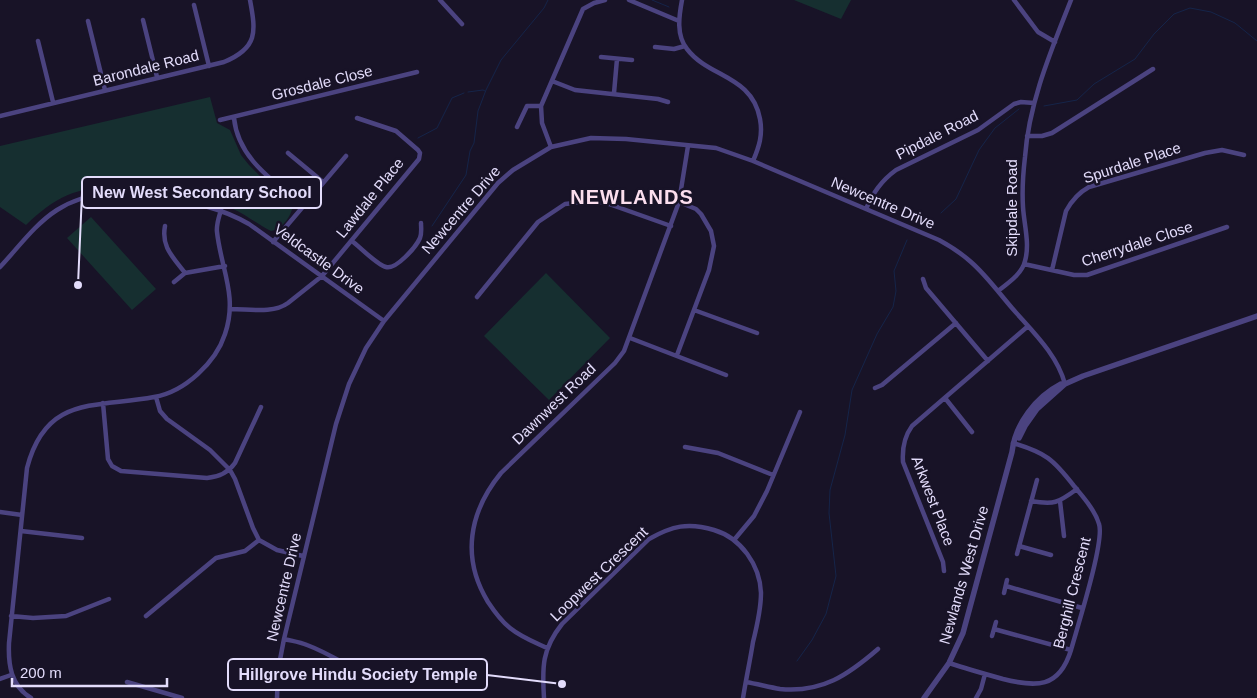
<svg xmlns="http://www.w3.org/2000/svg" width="1257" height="698" viewBox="0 0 1257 698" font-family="Helvetica,sans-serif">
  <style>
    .green { fill: #162f30 }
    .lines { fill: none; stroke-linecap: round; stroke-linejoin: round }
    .stream { stroke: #152449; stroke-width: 1 }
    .minor { stroke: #4b4380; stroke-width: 4.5 }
    .tertiary { stroke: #4b4380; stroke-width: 5.5 }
    .labels { text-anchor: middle; stroke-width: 5; stroke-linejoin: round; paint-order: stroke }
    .street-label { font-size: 15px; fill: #e3dcfb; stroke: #181327 }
    .district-label { font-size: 20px; font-weight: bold; letter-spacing: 1px; fill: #fbdeee; stroke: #181327 }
    .leader { fill: none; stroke: #e3dcfb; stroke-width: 2 }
    .callout-dot { fill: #e3dcfb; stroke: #181327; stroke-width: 2 }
    .callout { fill: #181327; stroke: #e3dcfb; stroke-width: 2 }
    .callout-label { font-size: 16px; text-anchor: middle; font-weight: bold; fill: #e3dcfb }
  </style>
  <rect width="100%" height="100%" fill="#181327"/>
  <!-- green -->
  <path class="green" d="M794,0H851L841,19Z
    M210,97L217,123L230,130L241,155L249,165L260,176L293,203C293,214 283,229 271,231C257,224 245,214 231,208C210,199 186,196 164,193C103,185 73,179 26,225L0,207V146Z
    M91,217L156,289L132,310L67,238Z
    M546,273L610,338L549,400L484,336Z"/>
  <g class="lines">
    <!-- stream -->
    <path class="stream" d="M652,0L669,7
      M468,92L483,90L485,91
      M1044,106L1077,100L1094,84L1135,59L1154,34L1174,14L1190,8L1211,12L1235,23L1257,41
      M418,138L437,128L452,98L464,93
      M941,213L956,199L979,150L995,128L1019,109
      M432,226L466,175L470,151L474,143L478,111L486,90L501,60L544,8L548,0
      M797,661L812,640L826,614L836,576L829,513L830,490L845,435L852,390L877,334L893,307L896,291L894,271L907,240"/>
    <!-- minor -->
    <path class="minor" d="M440,0L462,24
      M629,0L679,21
      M682,0C679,16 676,35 687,49C709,78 752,75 760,119C763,135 759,147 753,161
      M1014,0L1038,32L1055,42
      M194,5L209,66
      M143,20L157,77
      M88,21L105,90
      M38,41L53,102
      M655,47L674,49L685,46
      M601,57L632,60
      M552,81L575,90L658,99L668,102
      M614,93L617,59
      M0,116L224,62C258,48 256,32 250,0
      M234,118C238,159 274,181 303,206
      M220,120L417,72
      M517,127L527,106H541
      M1027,136H1042L1052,133L1153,69
      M551,147L542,123L541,106L583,9L594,3L605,0
      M288,153L323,182
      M866,209C873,193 881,181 896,170L978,130L1014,104L1021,102L1034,103
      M165,226C161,247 173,257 185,273
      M352,241C360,247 377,265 386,267C396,270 416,247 420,238C422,233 421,228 421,223
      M273,242L346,156
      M1024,264L1074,275H1087L1227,227
      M0,267C18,248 35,224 57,210C90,189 125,192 161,198C193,202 221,208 249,224L384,321
      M1052,270L1066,211C1072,200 1078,193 1089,187L1205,153L1222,150L1244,155
      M923,279L926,288L988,361
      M174,282L185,273L225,266
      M998,291C1008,283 1022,274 1025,261C1030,244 1024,224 1023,207C1022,191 1023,174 1025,157C1029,102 1051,51 1071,0
      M477,297L538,222L565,204L592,201L609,204L671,226
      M231,309C249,309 273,314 288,303L322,276L419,159L420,153L418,150L396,131L357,118
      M694,310L757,333
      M630,338L726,375
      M677,355L709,270L714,246L711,231L701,214L696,209L679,202
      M875,388L882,385L956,323
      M156,397L160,411L167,419L210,450L230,470L235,479L253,528L259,540L277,550L303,556
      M945,398L972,432
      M103,403L108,459L112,466L121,471L207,478C219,477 228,473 235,463L261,407
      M685,447L718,453L773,475
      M1031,501C1054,505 1058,503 1077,489
      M1060,501L1064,536
      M0,512L22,515
      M21,531L82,538
      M734,540L754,516L767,491L800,412
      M1019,546L1051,555
      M1017,554L1037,480
      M944,571L943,562L903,462C902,448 904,437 912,426L1027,327
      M1006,586L1082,608
      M1004,593L1007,580
      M11,616L33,618L66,616L109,599
      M146,616L216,558L245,551L259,540
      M994,629L1071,650
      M992,636L996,622
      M284,639C292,641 300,642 307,645C323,651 367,674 376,686
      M547,648C534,642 521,637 510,628C501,621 494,611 488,602C461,558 469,512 501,473L615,363L624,351L679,202L688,146
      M949,663C967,669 985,674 1003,679C1036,687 1059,689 1071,650C1077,628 1105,541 1099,524C1095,510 1083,497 1074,486C1053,459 1046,453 1013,443
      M0,679L11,675
      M127,682L182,698
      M746,682C757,684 769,687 780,689C822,693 848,675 878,649
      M31,698C11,686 8,665 9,643L27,468C46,395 95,408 154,397C185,392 216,362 225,334C238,296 221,269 217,232C216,225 219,217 221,210
      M277,698L278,670L284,639L336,424L349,384L366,348L384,321L498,183L513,170L551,147L591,138L626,139L716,148L753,161L939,240C950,246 961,253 971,262C986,275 999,293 1012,308C1032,331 1057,354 1065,384
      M544,698C542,667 542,649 562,624L649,539C672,526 688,522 714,530C741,538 760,565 761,593C761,609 757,626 753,642C750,661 746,679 743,698
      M976,698L981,689L985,674"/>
    <!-- tertiary -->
    <path class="tertiary" d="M1019,438L1025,426L1037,409L1065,384
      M924,698L949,663L963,633L1012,452C1015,424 1036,397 1061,384H1065L1083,376L1257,316"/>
  </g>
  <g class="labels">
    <!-- street labels -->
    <g class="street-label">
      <text transform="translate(146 68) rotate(-14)" y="5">Barondale Road</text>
      <text transform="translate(322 83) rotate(-14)" y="5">Grosdale Close</text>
      <text transform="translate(937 135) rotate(-27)" y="5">Pipdale Road</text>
      <text transform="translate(1132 163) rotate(-18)" y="5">Spurdale Place</text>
      <text transform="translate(370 198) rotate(-51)" y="5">Lawdale Place</text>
      <text transform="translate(883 203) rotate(23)" y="5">Newcentre Drive</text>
      <text transform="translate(1012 208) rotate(-90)" y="5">Skipdale Road</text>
      <text transform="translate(461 210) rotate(-49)" y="5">Newcentre Drive</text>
      <text transform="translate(1137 244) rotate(-18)" y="5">Cherrydale Close</text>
      <text transform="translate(319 259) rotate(36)" y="5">Veldcastle Drive</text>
      <text transform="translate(554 404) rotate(-44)" y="5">Dawnwest Road</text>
      <text transform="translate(933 501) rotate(69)" y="5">Arkwest Place</text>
      <text transform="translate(599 574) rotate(-44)" y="5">Loopwest Crescent</text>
      <text transform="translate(964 575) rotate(-74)" y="5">Newlands West Drive</text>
      <text transform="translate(284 587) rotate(-77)" y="5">Newcentre Drive</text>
      <text transform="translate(1072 593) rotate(-76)" y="5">Berghill Crescent</text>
    </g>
    <!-- district labels -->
    <g class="district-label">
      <text x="632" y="204">NEWLANDS</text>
    </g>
  </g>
  <!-- callouts -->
  <path class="leader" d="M78 285L82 193M562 684L487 675"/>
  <g class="callout-dot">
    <circle cx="78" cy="285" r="5"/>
    <circle cx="562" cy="684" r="5"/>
  </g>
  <g class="callout">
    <rect x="82" y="177" width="239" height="31" rx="5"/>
    <rect x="228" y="659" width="259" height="31" rx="5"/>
  </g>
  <g class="callout-label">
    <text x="202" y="198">New West Secondary School</text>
    <text x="358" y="680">Hillgrove Hindu Society Temple</text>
  </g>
  <!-- scale -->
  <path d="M12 678v8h155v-8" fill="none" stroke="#e3dcfb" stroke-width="2.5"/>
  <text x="20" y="678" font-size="15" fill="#e3dcfb" stroke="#181327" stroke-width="4" paint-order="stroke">200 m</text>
</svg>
